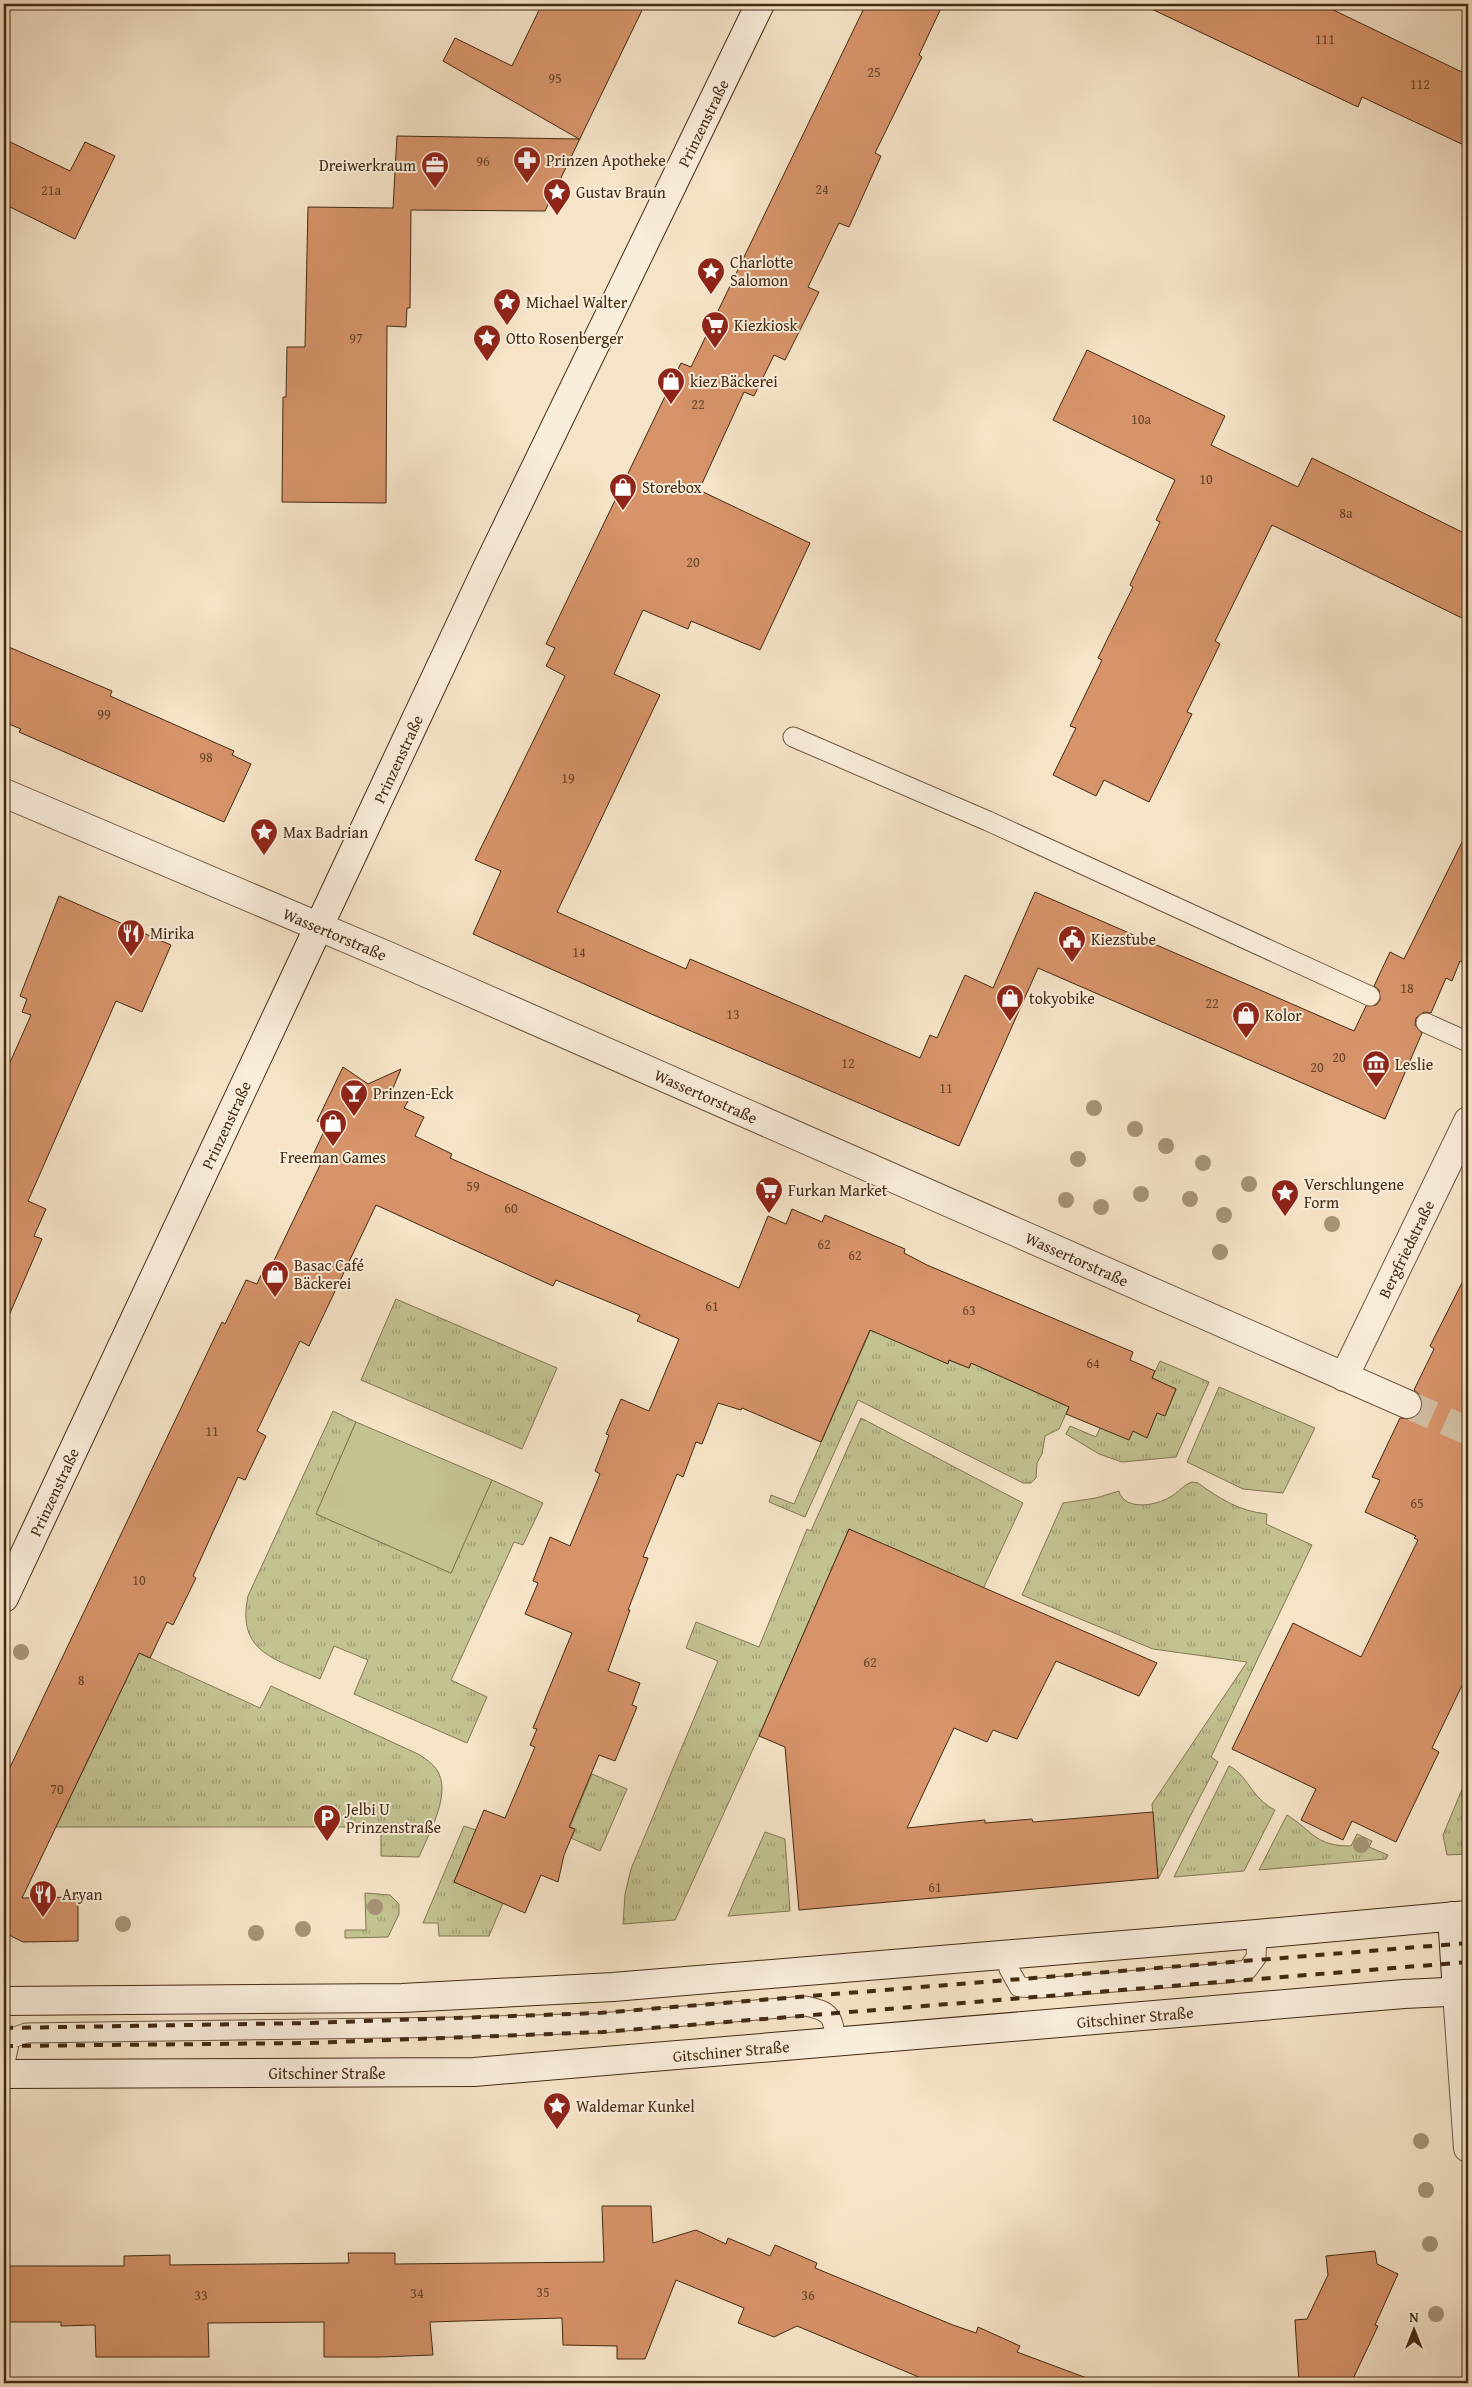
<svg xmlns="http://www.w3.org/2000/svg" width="1472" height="2387" viewBox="0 0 1472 2387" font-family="'Gentium Book Plus',serif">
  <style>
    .grass { fill: url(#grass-tufts); stroke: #827652 }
    .pitch { fill: #c3c291; stroke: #827652 }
    .building { fill: #d7936a; stroke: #422a12 }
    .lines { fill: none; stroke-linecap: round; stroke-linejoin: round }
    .street-tunnel { stroke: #d2bfa4; stroke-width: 28; stroke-dasharray: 28 14; stroke-linecap: butt }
    .lane-casing { stroke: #6f5840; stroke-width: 21 }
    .street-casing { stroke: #6f5840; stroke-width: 30 }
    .secondary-casing { stroke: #422a12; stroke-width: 30 }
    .lane { stroke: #f9eddb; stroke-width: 19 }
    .street { stroke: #f9eddb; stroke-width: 28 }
    .secondary { stroke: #f9eddb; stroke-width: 28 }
    .rail { stroke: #422a12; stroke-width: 4; stroke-dasharray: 9 9; stroke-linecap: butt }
    .tree { fill: #a59376 }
    .labels { text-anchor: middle; stroke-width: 4; stroke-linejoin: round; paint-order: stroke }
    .number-label { font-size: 14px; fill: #674428 }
    .street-label { font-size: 16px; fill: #422a12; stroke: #f9eddb }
    .poi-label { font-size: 16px; fill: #422a12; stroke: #f9eddb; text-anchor: start }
  </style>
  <defs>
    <pattern id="grass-tufts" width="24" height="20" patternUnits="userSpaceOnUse" patternTransform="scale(1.25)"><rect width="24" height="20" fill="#c3c291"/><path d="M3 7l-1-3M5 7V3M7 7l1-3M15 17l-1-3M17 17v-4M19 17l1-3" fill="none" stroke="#a09e75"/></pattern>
  </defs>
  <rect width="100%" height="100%" fill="#f6e4c8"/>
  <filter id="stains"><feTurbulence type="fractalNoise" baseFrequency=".004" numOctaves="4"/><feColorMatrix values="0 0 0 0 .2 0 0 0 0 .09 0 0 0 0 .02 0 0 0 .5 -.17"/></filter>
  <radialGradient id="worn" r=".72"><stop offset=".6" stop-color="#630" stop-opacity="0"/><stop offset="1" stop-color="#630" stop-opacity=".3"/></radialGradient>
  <!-- grass -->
  <path class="grass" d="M396,1299L557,1368L522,1449L361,1380Z
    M875,1320L948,1363L949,1360L969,1368L971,1363L1069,1407L1059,1429L1045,1436L1042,1454L1037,1463L1036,1478L1031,1483H1023L858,1400L805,1517L769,1502L771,1495L794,1504Z
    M1160,1361L1209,1382L1176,1457L1122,1462L1099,1454L1066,1434L1070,1426L1096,1437L1100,1428L1133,1431L1147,1437L1157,1413L1165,1416L1176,1389L1152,1378Z
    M1219,1387L1315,1428L1283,1493L1243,1489L1187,1462Z
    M333,1411L356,1422L316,1514L451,1573L492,1480L543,1503L523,1545L514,1542L451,1680L487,1697L467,1743L354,1694L368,1660L334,1646L320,1679C277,1659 236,1654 248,1596Z
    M861,1418L1023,1503L983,1589L849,1529L759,1736L675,1920L623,1924L625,1894L631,1869L718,1661L686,1648L696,1622L759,1647L807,1529L811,1531Z
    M1192,1482L1198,1483C1220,1499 1239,1511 1267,1514L1266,1524L1312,1545L1211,1757L1218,1762L1158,1879L1152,1804L1247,1662L1153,1649L1022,1595L1063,1503L1096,1498L1119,1491C1124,1511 1156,1506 1170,1497C1178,1493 1183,1485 1192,1482Z
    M139,1653L260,1708L271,1686L420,1755C427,1760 436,1766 439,1774C450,1797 428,1835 419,1857L381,1856V1827H56Z
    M1229,1766C1248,1775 1251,1798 1275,1810L1244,1871L1174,1877Z
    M592,1774L627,1789L600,1851L571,1838L575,1829L570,1827Z
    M1468,1775V1854L1447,1855L1443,1835Z
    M1287,1815C1314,1832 1315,1846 1351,1846L1357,1834L1372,1841L1369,1847L1388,1855L1386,1859L1259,1870Z
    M464,1826L476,1830L454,1882L503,1903L489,1936H439L438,1923H423Z
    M765,1832L785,1839L790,1911L728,1916Z
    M365,1893L390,1895L399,1904V1914L388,1937L345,1938V1930H366Z"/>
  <!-- pitch -->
  <path class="pitch" d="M356,1422L492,1480L451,1573L316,1514Z"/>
  <!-- building -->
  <path class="building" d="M542,4H645L545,211L411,210L410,308H407L406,327L387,326L386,503L282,502L283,397H286L287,347H305L308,207L393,208L397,136L579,139L443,61L455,38L512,66Z
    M866,4H943L919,55L922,57L875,153L881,156L849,227L839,223L808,287L819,292L785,360L774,355L754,396L744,392L699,490L810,543L760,650L691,621L688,629L643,610L614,674L660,695L557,912L686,969L690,959L920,1058L930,1035L937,1038L965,975L993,988L1035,892L1354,1031L1366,1006L1376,1005L1380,1000L1379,990L1374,986L1390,952L1404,959L1468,830V965L1460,961L1452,981L1446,978L1431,1013L1424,1012L1416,1018L1415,1025L1422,1033L1385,1119L1038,968L959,1146L649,1013L473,934L501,871L475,860L565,676L546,666L555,648L546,644L681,363L691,367Z
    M1141,4H1321L1468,75V147L1362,97L1358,107Z
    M4,139L70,171L85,142L115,156L75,239L4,204Z
    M1087,350L1225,416L1211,445L1298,487L1312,458L1468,535V621L1272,525L1215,641L1220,644L1187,712L1192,714L1149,802L1104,780L1096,796L1053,775L1076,728L1070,726L1102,660L1098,658L1133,587L1130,585L1160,522L1156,520L1175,480L1053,420Z
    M4,645L112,691L110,696L234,751L232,755L251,764L224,822L19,732L21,729L4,722Z
    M59,896L171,945L142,1012L116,1001L28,1201L46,1209L34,1236L42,1239L4,1327V1076L31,1015L22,1012L27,999L20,996Z
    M343,1067L368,1084L401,1069L391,1093L408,1101L404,1108L424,1117L415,1136L452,1154L450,1158L739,1288L768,1216L786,1224L792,1209L822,1222L825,1215L905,1249L904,1253L927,1265L1133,1352L1130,1360L1155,1371L1152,1378L1176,1389L1165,1416L1157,1413L1147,1438L1133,1431L1129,1440L1066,1414L1069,1407L971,1363L969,1368L949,1360L948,1364L870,1330L821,1442L742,1408L741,1410L718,1403L702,1444L696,1442L683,1477L677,1474L643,1557L648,1558L628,1610H630L608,1671L640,1683L632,1705L637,1707L615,1761L599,1755L569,1827L575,1829L564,1855L558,1882L541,1875L525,1913L454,1882L484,1810L505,1818L535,1747L530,1745L537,1729L533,1728L572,1633L525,1614L538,1583L533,1581L550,1537L570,1546L600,1474L595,1471L609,1435L606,1434L621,1399L649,1411L679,1339L637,1321L640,1315L556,1280L553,1286L376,1205L309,1346L300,1341L257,1431L266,1436L245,1480L238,1477L193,1576L196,1578L173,1625L167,1622L150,1658L139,1653L22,1898L78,1897V1941L23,1942L5,1933L4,1935V1780L222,1322L225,1324L246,1280L257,1284L262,1273L267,1275L322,1161L313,1155L327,1125L317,1121Z
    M1468,1271V1673L1432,1748L1439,1752L1396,1842L1352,1821L1343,1840L1301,1820L1316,1789L1232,1749L1293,1623L1361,1657L1418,1540L1414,1538L1416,1536L1365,1512L1380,1480L1372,1477L1400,1418L1409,1419L1417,1416L1421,1411L1422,1402L1420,1395L1414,1390L1434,1349L1430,1346Z
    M849,1529L1157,1663L1139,1696L1056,1661L1017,1739L993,1730L987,1742L954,1728L907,1828L985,1820V1823L1032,1819L1033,1822L1153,1812L1158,1878L799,1910L785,1747L759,1736Z
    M602,2206H651L653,2243L696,2230L726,2244L728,2238L770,2256L775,2245L817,2263L815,2268L953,2325L976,2333L978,2327L1020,2346L1017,2352L1092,2380L1091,2383H933L797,2326L774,2337L738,2323L744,2308L676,2280L645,2359H617V2346L563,2345L562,2318L430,2322L433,2355L380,2357H324V2322L208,2323L209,2357H96L95,2325L61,2326V2322H4V2266H124V2256L170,2255V2265L349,2263L348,2253H395V2264L604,2262Z
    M1375,2251L1377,2264L1398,2274L1375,2325L1378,2326L1351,2383H1299L1295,2320L1307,2319L1328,2275L1326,2256Z"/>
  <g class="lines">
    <!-- street-tunnel -->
    <path class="street-tunnel" d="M1407,1404L1468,1431"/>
    <!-- lane casing -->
    <g class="lane-casing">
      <path id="lane" d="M793,737L988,821L1370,996
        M1426,1023L1468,1042
        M1006,1954L1009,1969L1019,1987L1040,1988L1225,1973L1247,1970L1256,1958L1257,1934
        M6,2074V2058L10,2039L26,2033L463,2027L600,2023L805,2006C831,2011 833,2016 836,2042"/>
    </g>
    <!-- street casing -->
    <g class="street-casing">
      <path id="street" d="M4,793L388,956L1407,1404
        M1344,1377L1468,1121
        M1457,1992L1468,2148"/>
    </g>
    <!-- secondary casing -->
    <g class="secondary-casing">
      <path id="secondary" d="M4,1598L485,572L760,4
        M1452,1916L1457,1992
        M4,2001L402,1998L613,1987L1257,1934L1468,1915
        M4,2074L474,2072L1226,2009L1404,1994L1468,1991"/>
    </g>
    <!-- lane -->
    <use href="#lane" class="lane"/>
    <!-- street -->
    <use href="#street" class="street"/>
    <!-- secondary -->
    <use href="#secondary" class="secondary"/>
    <!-- rail -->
    <path class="rail" d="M4,2028L309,2023L599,2013L1468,1943
      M4,2046L309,2043L603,2032L1468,1962"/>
  </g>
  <!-- trees -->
  <g class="tree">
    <circle cx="1094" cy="1108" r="8"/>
    <circle cx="1135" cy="1129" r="8"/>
    <circle cx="1166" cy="1146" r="8"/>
    <circle cx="1078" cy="1159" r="8"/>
    <circle cx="1203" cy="1163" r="8"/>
    <circle cx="1249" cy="1184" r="8"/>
    <circle cx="1141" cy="1194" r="8"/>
    <circle cx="1190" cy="1199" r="8"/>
    <circle cx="1066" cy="1200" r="8"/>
    <circle cx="1101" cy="1207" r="8"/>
    <circle cx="1224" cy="1215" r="8"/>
    <circle cx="1332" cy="1224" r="8"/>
    <circle cx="1220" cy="1252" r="8"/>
    <circle cx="21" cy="1652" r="8"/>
    <circle cx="1361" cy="1845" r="8"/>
    <circle cx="375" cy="1907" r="8"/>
    <circle cx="123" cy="1924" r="8"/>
    <circle cx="303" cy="1929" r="8"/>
    <circle cx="256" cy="1933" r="8"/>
    <circle cx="1421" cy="2141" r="8"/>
    <circle cx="1426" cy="2190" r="8"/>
    <circle cx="1430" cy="2244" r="8"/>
    <circle cx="1436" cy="2314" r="8"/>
  </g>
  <!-- icons -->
  <defs>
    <g id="pharmacy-pin" transform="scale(1.4375)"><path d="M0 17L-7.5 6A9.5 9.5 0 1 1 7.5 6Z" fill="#8f2418" stroke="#f9eddb"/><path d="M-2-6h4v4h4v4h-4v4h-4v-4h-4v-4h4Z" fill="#fff"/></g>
    <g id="office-pin" transform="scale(1.4375)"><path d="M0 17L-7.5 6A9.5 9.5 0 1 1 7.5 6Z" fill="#8f2418" stroke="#f9eddb"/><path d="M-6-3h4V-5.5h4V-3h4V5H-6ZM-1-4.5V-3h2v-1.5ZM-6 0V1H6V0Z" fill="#fff"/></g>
    <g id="sight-pin" transform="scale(1.4375)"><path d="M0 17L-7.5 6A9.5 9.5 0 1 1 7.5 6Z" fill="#8f2418" stroke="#f9eddb"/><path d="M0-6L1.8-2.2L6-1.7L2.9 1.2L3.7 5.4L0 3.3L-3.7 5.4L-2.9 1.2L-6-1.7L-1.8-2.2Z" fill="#fff"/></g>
    <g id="supermarket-pin" transform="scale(1.4375)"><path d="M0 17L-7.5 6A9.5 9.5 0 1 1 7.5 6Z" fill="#8f2418" stroke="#f9eddb"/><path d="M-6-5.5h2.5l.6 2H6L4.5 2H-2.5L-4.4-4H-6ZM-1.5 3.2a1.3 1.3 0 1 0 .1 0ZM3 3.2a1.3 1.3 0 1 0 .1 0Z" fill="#fff"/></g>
    <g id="shop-pin" transform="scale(1.4375)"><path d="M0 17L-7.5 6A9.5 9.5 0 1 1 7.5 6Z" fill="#8f2418" stroke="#f9eddb"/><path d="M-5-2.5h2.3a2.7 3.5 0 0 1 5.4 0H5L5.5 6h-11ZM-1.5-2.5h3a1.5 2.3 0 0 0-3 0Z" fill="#fff"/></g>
    <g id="restaurant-pin" transform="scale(1.4375)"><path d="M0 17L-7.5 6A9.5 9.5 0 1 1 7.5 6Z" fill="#8f2418" stroke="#f9eddb"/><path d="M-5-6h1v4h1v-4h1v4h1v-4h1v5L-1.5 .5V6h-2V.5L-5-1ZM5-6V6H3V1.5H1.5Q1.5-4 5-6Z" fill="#fff"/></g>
    <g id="civic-pin" transform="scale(1.4375)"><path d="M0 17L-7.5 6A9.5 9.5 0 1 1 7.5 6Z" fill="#8f2418" stroke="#f9eddb"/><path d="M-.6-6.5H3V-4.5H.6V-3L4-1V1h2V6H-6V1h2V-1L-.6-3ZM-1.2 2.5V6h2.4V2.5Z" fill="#fff"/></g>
    <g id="museum-pin" transform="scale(1.4375)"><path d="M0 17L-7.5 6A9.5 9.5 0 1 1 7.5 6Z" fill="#8f2418" stroke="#f9eddb"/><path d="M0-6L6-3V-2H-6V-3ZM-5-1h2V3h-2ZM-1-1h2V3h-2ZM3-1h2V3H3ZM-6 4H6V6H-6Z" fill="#fff"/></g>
    <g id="bar-pin" transform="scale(1.4375)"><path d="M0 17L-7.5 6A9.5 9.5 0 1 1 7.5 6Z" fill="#8f2418" stroke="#f9eddb"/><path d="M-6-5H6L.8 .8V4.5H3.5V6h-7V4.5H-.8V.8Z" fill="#fff"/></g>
    <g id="parking-pin" transform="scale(1.4375)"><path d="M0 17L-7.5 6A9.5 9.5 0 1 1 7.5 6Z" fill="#8f2418" stroke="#f9eddb"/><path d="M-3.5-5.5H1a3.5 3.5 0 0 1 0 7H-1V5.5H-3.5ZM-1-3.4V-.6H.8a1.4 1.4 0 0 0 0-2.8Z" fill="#fff"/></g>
  </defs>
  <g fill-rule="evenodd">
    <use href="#pharmacy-pin" x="527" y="160"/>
    <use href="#office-pin" x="435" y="165"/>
    <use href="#sight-pin" x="557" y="192"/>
    <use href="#sight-pin" x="711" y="271"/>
    <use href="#sight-pin" x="507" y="302"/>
    <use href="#supermarket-pin" x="715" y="325"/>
    <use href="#sight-pin" x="487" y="338"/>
    <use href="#shop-pin" x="671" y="381"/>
    <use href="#shop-pin" x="623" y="487"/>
    <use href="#sight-pin" x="264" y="832"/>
    <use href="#restaurant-pin" x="131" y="933"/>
    <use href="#civic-pin" x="1072" y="939"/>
    <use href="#shop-pin" x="1010" y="998"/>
    <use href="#shop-pin" x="1246" y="1015"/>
    <use href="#museum-pin" x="1376" y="1064"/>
    <use href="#bar-pin" x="354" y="1093"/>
    <use href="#shop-pin" x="333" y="1123"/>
    <use href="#supermarket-pin" x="769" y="1190"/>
    <use href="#sight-pin" x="1285" y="1193"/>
    <use href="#shop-pin" x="275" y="1274"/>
    <use href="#parking-pin" x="327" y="1818"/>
    <use href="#restaurant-pin" x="43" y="1894"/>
    <use href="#sight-pin" x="557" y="2106"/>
  </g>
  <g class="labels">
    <!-- number labels -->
    <g class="number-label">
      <text x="1325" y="44">111</text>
      <text x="874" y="77">25</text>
      <text x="555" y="83">95</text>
      <text x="1420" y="89">112</text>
      <text x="483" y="166">96</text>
      <text x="822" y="194">24</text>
      <text x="51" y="195">21a</text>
      <text x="356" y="343">97</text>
      <text x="698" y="409">22</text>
      <text x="1141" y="424">10a</text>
      <text x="1206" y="484">10</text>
      <text x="1346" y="518">8a</text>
      <text x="693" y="567">20</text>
      <text x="104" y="719">99</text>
      <text x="206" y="762">98</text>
      <text x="568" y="783">19</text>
      <text x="579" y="957">14</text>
      <text x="1407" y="993">18</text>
      <text x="1212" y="1008">22</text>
      <text x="733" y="1019">13</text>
      <text x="1339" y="1062">20</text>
      <text x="848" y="1068">12</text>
      <text x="1317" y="1072">20</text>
      <text x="946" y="1093">11</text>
      <text x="473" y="1191">59</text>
      <text x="511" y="1213">60</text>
      <text x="824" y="1249">62</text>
      <text x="855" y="1260">62</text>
      <text x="712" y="1311">61</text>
      <text x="969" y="1315">63</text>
      <text x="1093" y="1368">64</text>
      <text x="212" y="1436">11</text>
      <text x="1417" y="1508">65</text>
      <text x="139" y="1585">10</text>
      <text x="870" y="1667">62</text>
      <text x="81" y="1685">8</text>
      <text x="57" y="1794">70</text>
      <text x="935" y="1892">61</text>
      <text x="543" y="2297">35</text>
      <text x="417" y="2298">34</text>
      <text x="201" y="2300">33</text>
      <text x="808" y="2300">36</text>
    </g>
    <!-- street labels -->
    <g class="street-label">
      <text transform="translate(703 123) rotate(-64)" y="6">Prinzenstraße</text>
      <text transform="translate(398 759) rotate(-65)" y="6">Prinzenstraße</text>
      <text transform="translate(335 934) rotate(23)" y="6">Wassertorstraße</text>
      <text transform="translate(706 1096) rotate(24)" y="6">Wassertorstraße</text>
      <text transform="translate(226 1125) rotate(-65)" y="6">Prinzenstraße</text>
      <text transform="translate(1406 1249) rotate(-64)" y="6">Bergfriedstraße</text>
      <text transform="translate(1077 1259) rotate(24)" y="6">Wassertorstraße</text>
      <text transform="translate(54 1492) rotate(-65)" y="6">Prinzenstraße</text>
      <text transform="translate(1135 2017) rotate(-5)" y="6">Gitschiner Straße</text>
      <text transform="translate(731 2051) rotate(-5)" y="6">Gitschiner Straße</text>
      <text x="327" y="2079">Gitschiner Straße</text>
    </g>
    <!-- poi labels -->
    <g class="poi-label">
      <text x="546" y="166">Prinzen Apotheke</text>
      <text x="416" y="171" text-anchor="end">Dreiwerkraum</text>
      <text x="576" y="198">Gustav Braun</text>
      <text x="730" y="268">Charlotte<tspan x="730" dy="18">Salomon</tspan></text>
      <text x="526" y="308">Michael Walter</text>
      <text x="734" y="331">Kiezkiosk</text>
      <text x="506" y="344">Otto Rosenberger</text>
      <text x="690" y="387">kiez Bäckerei</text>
      <text x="642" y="493">Storebox</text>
      <text x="283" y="838">Max Badrian</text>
      <text x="150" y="939">Mirika</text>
      <text x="1091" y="945">Kiezstube</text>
      <text x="1029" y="1004">tokyobike</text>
      <text x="1265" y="1021">Kolor</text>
      <text x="1395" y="1070">Leslie</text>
      <text x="373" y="1099">Prinzen-Eck</text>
      <text x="333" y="1163" text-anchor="middle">Freeman Games</text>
      <text x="1304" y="1190">Verschlungene<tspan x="1304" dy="18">Form</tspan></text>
      <text x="788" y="1196">Furkan Market</text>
      <text x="294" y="1271">Basac Café<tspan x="294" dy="18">Bäckerei</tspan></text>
      <text x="346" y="1815">Jelbi U<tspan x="346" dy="18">Prinzenstraße</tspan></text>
      <text x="62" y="1900">Aryan</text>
      <text x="576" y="2112">Waldemar Kunkel</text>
    </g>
  </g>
  <!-- margin -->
  <rect width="1472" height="2387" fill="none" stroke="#f6e4c8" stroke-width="20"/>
  <rect x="5" y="5" width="1462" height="2377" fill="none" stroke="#422a12" stroke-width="2.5"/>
  <rect x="10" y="10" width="1452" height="2367" fill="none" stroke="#422a12"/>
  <!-- north arrow -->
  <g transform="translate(1414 2330)" stroke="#f9eddb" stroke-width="4" paint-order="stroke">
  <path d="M0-4L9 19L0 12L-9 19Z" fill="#422a12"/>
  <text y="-8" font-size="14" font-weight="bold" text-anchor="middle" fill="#422a12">N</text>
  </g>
  <rect width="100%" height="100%" filter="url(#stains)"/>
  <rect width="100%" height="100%" fill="url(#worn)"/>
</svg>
